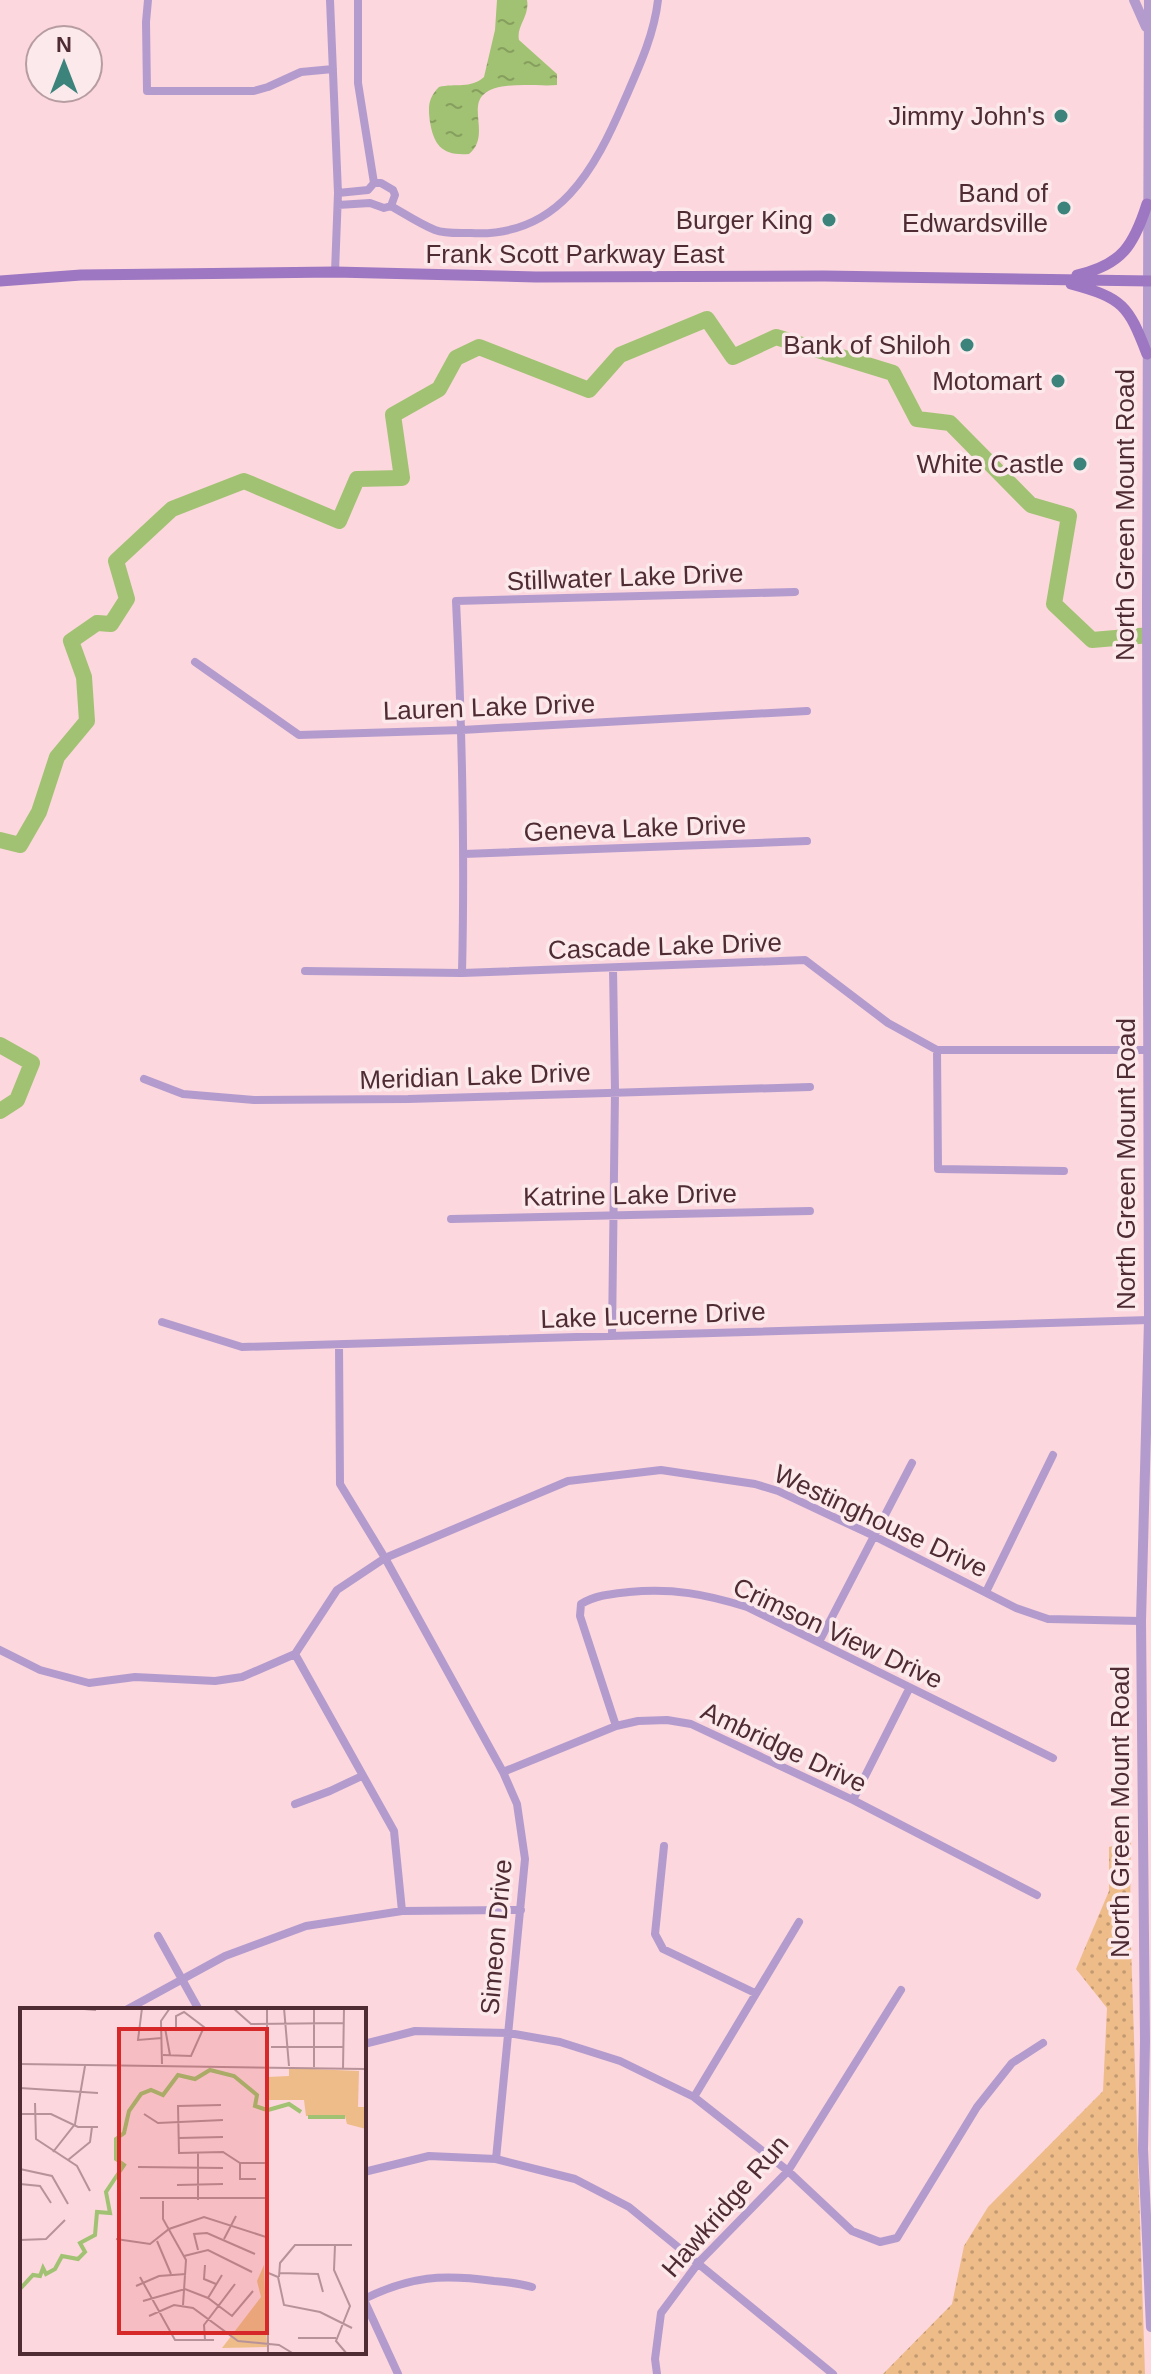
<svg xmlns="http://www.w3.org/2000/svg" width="1151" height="2374" viewBox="0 0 1151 2374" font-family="Helvetica,sans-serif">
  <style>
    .grass { fill: url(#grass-dots) }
    .water { fill: url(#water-ripples) }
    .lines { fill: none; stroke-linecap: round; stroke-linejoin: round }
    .river { stroke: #a1c272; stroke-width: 16 }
    .minor { stroke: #b49bce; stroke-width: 8 }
    .tertiary { stroke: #b49bce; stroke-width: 10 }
    .secondary { stroke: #9d77c2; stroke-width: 11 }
    .poi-dot { fill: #3c837c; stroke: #fce9ec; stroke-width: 3 }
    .labels { text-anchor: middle; stroke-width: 7; stroke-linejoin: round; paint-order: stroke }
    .poi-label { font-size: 26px; fill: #4f2c34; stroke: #fce9ec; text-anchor: end }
    .street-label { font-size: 26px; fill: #4f2c34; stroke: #fce9ec }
    .inset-river { fill: none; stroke: #a1c272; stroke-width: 4 }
    .inset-road { fill: none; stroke: #b79399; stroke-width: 2 }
    .view { fill: #d62828; fill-opacity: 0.15; stroke: #d62828; stroke-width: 4 }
    .inset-edge { fill: none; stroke: #4f2c34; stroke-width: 4 }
  </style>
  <defs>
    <pattern id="grass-dots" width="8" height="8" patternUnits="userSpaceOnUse" patternTransform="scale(2)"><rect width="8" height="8" fill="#eebc89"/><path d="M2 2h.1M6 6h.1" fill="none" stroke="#c39971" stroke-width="1.8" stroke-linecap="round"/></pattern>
    <pattern id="water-ripples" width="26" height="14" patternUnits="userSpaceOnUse" patternTransform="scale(2)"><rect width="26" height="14" fill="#a1c272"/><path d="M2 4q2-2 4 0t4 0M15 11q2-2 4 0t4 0" fill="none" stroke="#869e5e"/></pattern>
  </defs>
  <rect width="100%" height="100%" fill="#fcd7dd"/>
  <!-- grass -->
  <path class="grass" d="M1131,1841L1130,1915L1145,2374H883L952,2304L964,2246L988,2207L1103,2091L1107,2008L1076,1969L1109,1891V1847Z"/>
  <!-- water -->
  <path class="water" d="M497,0H527C530,16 516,26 519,40L557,74V85C537,87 498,80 483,95C469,109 490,137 469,154C443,156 434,146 430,122C428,107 428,98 439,87C455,83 471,89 484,77L495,30Z"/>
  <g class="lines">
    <!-- river -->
    <path class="river" d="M0,840L20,845L39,812L57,757L87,721L84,677L71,641L97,623L111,624L127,599L116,561L172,509L244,481L339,521L357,479L402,478L393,415L439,389L456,358L479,347L589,390L620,355L707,319L733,357L776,337L893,373L917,419L950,423L1031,505L1069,516L1054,604L1092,640L1151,635
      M0,1045L32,1063L17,1100L0,1111"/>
    <!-- minor -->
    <path class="minor" d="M148,0L146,22L147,91H254L268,87L301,72L333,69
      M330,0L338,193L335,272
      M358,0V83L374,183
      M338,193L368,190L374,183H381L393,190L395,195L391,206
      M338,205L370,203L384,208L391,206C405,214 420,224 435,230C445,234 460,233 471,233C559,238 595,169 625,99C639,67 654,35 658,0
      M795,592L456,601C462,725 465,849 462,973L805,960L888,1023L937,1050H1148
      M195,662L299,735L462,730L807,711
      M464,854L807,841
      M305,971L462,973
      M937,1050L938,1169L1064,1171
      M144,1079L183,1094L254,1100L408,1099L810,1087
      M451,1219L810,1211
      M162,1322L242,1347L1149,1320
      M612,1336L615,1091L613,968
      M339,1345L340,1484L385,1558L503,1772L517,1804L525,1859L496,2159
      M986,1592L1053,1455
      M819,1642L912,1463
      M0,1650L40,1670L89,1683L135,1677L215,1681L242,1677L295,1654L337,1590L385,1558L568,1481L661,1470L755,1484L778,1491L874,1536L1016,1608L1048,1619L1141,1621
      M295,1654L394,1831L402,1911
      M616,1726L580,1616L581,1604C596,1595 611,1594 629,1592C673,1588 705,1594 747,1607L1053,1758
      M503,1772L616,1726L638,1721L667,1720L691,1724L853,1800L1037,1895
      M853,1800L909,1689
      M295,1804L330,1791L362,1776
      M664,1846L655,1934L663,1949L755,1993
      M158,1936L199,2010
      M126,2010L225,1956L306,1926L402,1911L521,1910
      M364,2044L415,2031L509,2033L560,2042L620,2061L694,2097L788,2171L852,2231L880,2242L897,2238L977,2107L1012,2063L1043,2043
      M694,2097L799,1922
      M364,2172L429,2156L496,2159L575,2179L629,2207L833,2374
      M364,2299C411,2276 442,2274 494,2281C507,2282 519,2283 532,2287
      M364,2300L398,2374
      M657,2374L655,2359L661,2313L699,2262L788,2171L901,1990"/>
    <!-- tertiary -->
    <path class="tertiary" d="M1134,0L1146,27
      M1149,0L1147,605L1149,1320L1141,1621L1145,2041L1143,2149L1151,2327"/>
    <!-- secondary -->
    <path class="secondary" d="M1077,275C1122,265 1134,245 1147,204
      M0,281L81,275L335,272L536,277L824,276L1151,281
      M1071,284C1123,298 1128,305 1147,354"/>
  </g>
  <!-- markers -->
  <g class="poi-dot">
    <circle cx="1061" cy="116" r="8"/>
    <circle cx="1064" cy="208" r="8"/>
    <circle cx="829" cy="220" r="8"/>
    <circle cx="967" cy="345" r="8"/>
    <circle cx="1058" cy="381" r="8"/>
    <circle cx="1080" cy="464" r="8"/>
  </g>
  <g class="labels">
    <!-- poi labels -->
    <g class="poi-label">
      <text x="1045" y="125">Jimmy John's</text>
      <text x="1048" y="202">Band of<tspan x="1048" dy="30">Edwardsville</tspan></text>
      <text x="813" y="229">Burger King</text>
      <text x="951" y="354">Bank of Shiloh</text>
      <text x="1042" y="390">Motomart</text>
      <text x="1064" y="473">White Castle</text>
    </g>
    <!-- street labels -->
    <g class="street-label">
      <text x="575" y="263">Frank Scott Parkway East</text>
      <text transform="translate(1125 515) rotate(-90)" y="9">North Green Mount Road</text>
      <text transform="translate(625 577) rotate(-2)" y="9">Stillwater Lake Drive</text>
      <text transform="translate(489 707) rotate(-2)" y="9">Lauren Lake Drive</text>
      <text transform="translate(635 828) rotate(-2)" y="9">Geneva Lake Drive</text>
      <text transform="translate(665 946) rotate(-2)" y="9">Cascade Lake Drive</text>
      <text transform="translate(475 1076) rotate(-2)" y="9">Meridian Lake Drive</text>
      <text transform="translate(1126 1164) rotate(-90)" y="9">North Green Mount Road</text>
      <text transform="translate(630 1195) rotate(-1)" y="9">Katrine Lake Drive</text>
      <text transform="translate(653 1315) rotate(-2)" y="9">Lake Lucerne Drive</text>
      <text transform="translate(881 1521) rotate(25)" y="9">Westinghouse Drive</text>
      <text transform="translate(838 1633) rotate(25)" y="9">Crimson View Drive</text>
      <text transform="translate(784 1747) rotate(25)" y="9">Ambridge Drive</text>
      <text transform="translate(1120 1812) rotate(-90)" y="9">North Green Mount Road</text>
      <text transform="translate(496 1937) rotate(-85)" y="9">Simeon Drive</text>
      <text transform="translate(725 2206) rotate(-49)" y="9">Hawkridge Run</text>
    </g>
  </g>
  <!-- overview -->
  <g transform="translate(20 2008)">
    <rect width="346" height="346" fill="#fcd7dd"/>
    <path d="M269,60L339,63L338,99H346V121L327,116L325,108H286L284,92H248V69L269,68ZM244,257L247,339L202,340L241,289L237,273Z" fill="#eebc89"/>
    <path class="inset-river" d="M248,102L269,96L281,104M288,109H325M0,281L13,267L20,268L23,260L26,266L35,261L42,248L58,251L65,244L60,235L75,227L77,204L90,205L86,184L104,157L96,151V131L104,125L109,103L121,86L131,82L143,87L158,67L175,71L190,62L214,68L237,87L235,98L247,102"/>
    <path class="inset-road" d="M52,0L76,2M122,0L118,32L142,30M213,0L231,16L323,15M247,0L248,346M264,0L269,58M142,20H156V8L164,4L184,19L171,48L143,47M145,20L150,47M251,39H323M0,56L346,61M142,56L141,13L150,0M294,59V0M323,61L324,0M0,80L78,85M15,95L16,131L57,158L70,183M201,97L158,98L159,145L203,144L220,155H247M0,106H31L58,119H78M124,106L138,115L203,112M159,130L203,129M33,144L55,116L65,58M48,152L70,134L72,119M220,155V171H236M118,159L203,160M0,161L32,168L48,196M0,176L20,178L31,195M157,177L203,176M120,190H247M178,192V145M143,193V211L166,252L163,297M96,231L130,236L149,221L184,209L246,229M204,231L216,208M0,232L26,231L45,212M137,233L151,266M315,237L314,262L330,298L316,333L327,346M178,242L174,226L187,225L235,246M164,248L188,242L232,264M185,257L184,271L196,276M246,264L258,269L264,297L300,304L332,320M259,265L298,266L303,284M120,269L155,332H194M259,269L260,255L275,237H332M116,278L139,268L166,266M188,290L202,267M123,293L165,281L188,290L212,308L233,283M129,308L154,297L173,300L218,333L259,337L274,346M278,330H316M185,332L184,317L215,276"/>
    <path class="view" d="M99,21H247V325H99Z"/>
    <rect width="346" height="346" class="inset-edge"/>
  </g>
  <!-- north arrow -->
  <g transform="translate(64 64)"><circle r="38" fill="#fce9ec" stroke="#b79da2" stroke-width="2"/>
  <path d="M0-6L14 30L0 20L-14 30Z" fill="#3c837c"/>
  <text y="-12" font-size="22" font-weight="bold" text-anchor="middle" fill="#4f2c34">N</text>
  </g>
</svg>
